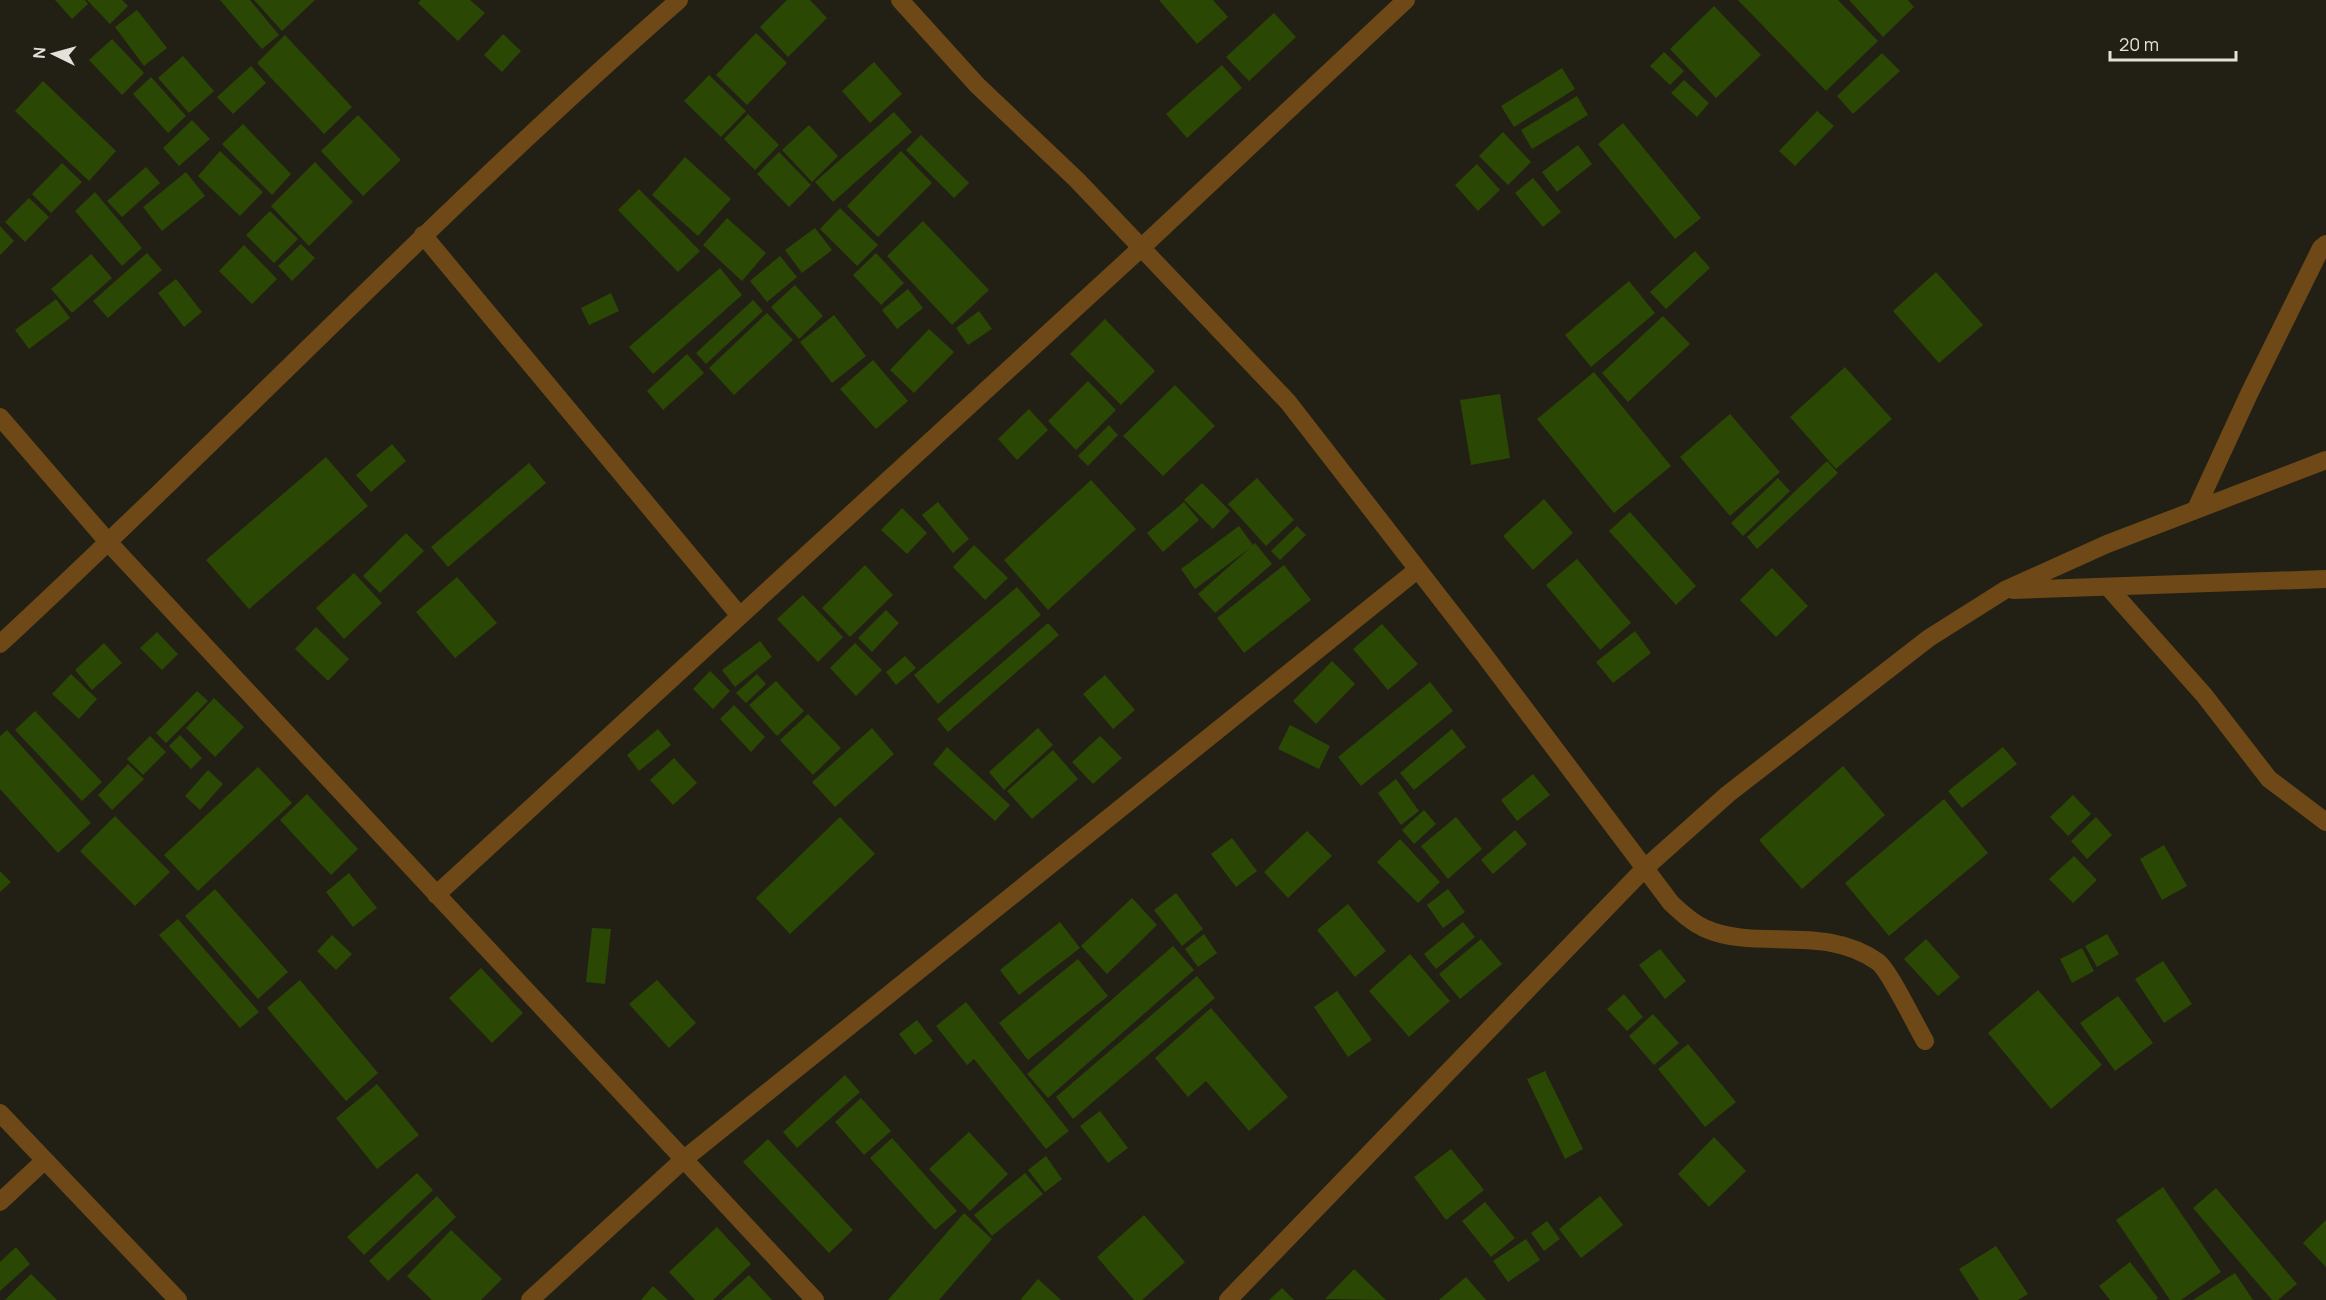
<svg xmlns="http://www.w3.org/2000/svg" width="2326" height="1300" viewBox="0 0 2326 1300" font-family="Manrope,sans-serif">
  <style>
    .building { fill: #2a4703 }
    .lines { fill: none; stroke-linecap: round; stroke-linejoin: round }
    .minor { stroke: #6e4917; stroke-width: 18 }
  </style>
  <rect width="100%" height="100%" fill="#222015"/>
  <!-- building -->
  <path class="building" d="M55,0H85L88,4L72,19Z
    M87,0H122L128,6L110,24Z
    M220,0H250L279,35L262,49Z
    M254,0H315L282,31Z
    M421,0H470L485,13L458,41L418,3Z
    M787,0H810L827,18L788,57L760,27Z
    M1159,0H1213L1228,17L1197,44Z
    M1738,0H1838L1878,41L1826,91Z
    M1849,0H1908L1914,7L1883,37Z
    M1714,6L1761,55L1716,98L1670,49Z
    M137,10L167,48L144,66L115,27Z
    M1274,13L1296,37L1249,81L1226,57Z
    M756,33L787,63L747,105L716,75Z
    M503,34L521,51L502,72L484,55Z
    M285,35L352,107L324,134L257,63Z
    M112,39L144,73L122,95L89,60Z
    M1664,52L1684,71L1670,85L1650,66Z
    M1882,53L1900,71L1853,114L1837,96Z
    M183,56L214,91L189,113L158,78Z
    M874,62L902,94L870,123L842,91Z
    M1222,65L1242,88L1187,138L1166,114Z
    M251,66L266,83L233,114L217,97Z
    M1562,68L1575,89L1514,127L1501,106Z
    M709,75L746,111L721,137L684,101Z
    M151,77L186,116L168,133L133,94Z
    M1684,80L1709,103L1697,117L1671,93Z
    M43,81L116,151L89,181L15,111Z
    M1577,96L1588,115L1532,149L1521,130Z
    M1817,111L1834,126L1795,166L1779,151Z
    M894,112L912,132L833,202L815,182Z
    M748,114L779,145L755,170L724,139Z
    M358,115L401,160L363,196L321,151Z
    M192,120L210,139L179,166L163,148Z
    M1623,123L1701,218L1675,239L1598,144Z
    M243,124L291,174L272,195L222,144Z
    M809,125L838,156L812,182L782,150Z
    M1503,132L1531,162L1508,185L1479,156Z
    M921,135L969,183L954,198L906,150Z
    M1578,145L1592,164L1557,192L1542,172Z
    M220,151L263,192L240,216L198,176Z
    M901,151L932,183L878,237L847,206Z
    M779,152L811,185L789,207L757,174Z
    M685,157L731,199L698,236L652,195Z
    M315,162L353,202L309,246L271,206Z
    M62,163L82,182L51,213L32,194Z
    M1477,164L1500,190L1478,211L1455,185Z
    M146,167L160,183L122,217L107,201Z
    M186,172L205,196L162,231L143,207Z
    M1533,178L1561,212L1543,227L1515,193Z
    M639,189L700,251L678,272L618,210Z
    M95,192L142,248L122,266L75,211Z
    M29,198L49,217L25,242L5,222Z
    M840,208L878,245L857,266L820,229Z
    M270,211L298,239L274,263L246,235Z
    M727,218L766,253L742,281L703,245Z
    M923,221L989,290L952,325L887,256Z
    M0,226L14,241L0,255Z
    M815,228L832,250L802,273L785,250Z
    M301,244L315,258L292,281L278,266Z
    M244,245L277,279L252,304L219,271Z
    M1695,251L1710,268L1666,309L1650,292Z
    M147,253L162,270L108,318L93,301Z
    M876,253L904,283L881,305L853,275Z
    M91,254L112,278L72,313L51,289Z
    M780,256L797,277L767,302L750,281Z
    M720,268L742,295L653,374L629,347Z
    M1936,272L1983,325L1939,363L1893,311Z
    M176,279L202,312L184,327L158,293Z
    M1629,281L1655,313L1591,367L1565,335Z
    M795,285L823,316L799,339L771,307Z
    M908,289L923,308L897,329L882,310Z
    M611,293L619,311L589,325L581,308Z
    M56,299L70,318L29,349L15,330Z
    M753,300L763,311L706,364L696,353Z
    M979,311L992,329L968,345L956,328Z
    M767,313L793,340L734,395L709,368Z
    M834,315L866,356L832,383L800,342Z
    M1663,316L1690,344L1628,402L1602,373Z
    M1105,319L1155,371L1121,405L1070,354Z
    M929,329L954,352L914,393L890,370Z
    M687,354L704,373L663,410L647,391Z
    M873,360L908,401L876,429L840,389Z
    M1845,367L1892,419L1836,469L1790,417Z
    M1594,372L1671,466L1614,513L1537,419Z
    M1088,381L1116,410L1076,450L1048,421Z
    M1175,385L1215,426L1163,476L1123,436Z
    M1500,394L1510,458L1471,465L1460,400Z
    M1029,409L1048,430L1017,460L998,439Z
    M1730,414L1780,472L1730,516L1680,457Z
    M1109,425L1118,435L1088,466L1078,456Z
    M392,444L406,461L371,492L356,475Z
    M326,457L368,506L249,609L206,560Z
    M1827,461L1838,473L1757,549L1747,537Z
    M529,463L546,483L448,567L431,547Z
    M1257,478L1294,520L1266,546L1228,504Z
    M1778,478L1790,491L1743,536L1731,523Z
    M1091,480L1136,529L1048,610L1004,560Z
    M1202,483L1230,511L1213,529L1184,500Z
    M1544,499L1573,533L1533,570L1503,536Z
    M938,502L969,539L953,553L922,515Z
    M1184,502L1199,520L1163,552L1147,533Z
    M902,508L927,533L907,554L881,530Z
    M1630,512L1696,586L1676,605L1609,531Z
    M1239,526L1253,545L1255,543L1272,564L1215,613L1198,594L1250,548L1195,589L1181,569Z
    M1297,526L1306,535L1280,560L1271,551Z
    M406,533L424,551L380,593L363,576Z
    M974,545L1008,578L985,600L953,567Z
    M1577,559L1631,623L1600,650L1546,585Z
    M865,565L893,595L850,637L822,608Z
    M1284,565L1311,600L1244,653L1217,618Z
    M1772,568L1808,606L1776,637L1740,600Z
    M354,573L382,603L344,639L316,608Z
    M457,577L497,623L455,658L416,612Z
    M1017,587L1041,615L938,704L914,675Z
    M803,595L843,637L818,662L777,619Z
    M886,610L899,623L872,652L858,638Z
    M1048,623L1059,635L948,732L937,719Z
    M1382,624L1418,664L1388,690L1353,649Z
    M316,627L349,659L328,681L295,649Z
    M1635,631L1651,653L1613,683L1596,662Z
    M157,632L178,654L162,670L140,648Z
    M760,641L772,657L735,687L722,670Z
    M104,643L122,663L92,690L75,670Z
    M855,643L882,670L856,696L830,668Z
    M905,656L916,668L896,685L886,672Z
    M1332,661L1355,684L1316,724L1293,701Z
    M710,671L730,691L713,709L693,689Z
    M71,674L97,699L79,719L52,694Z
    M757,674L766,684L746,703L736,693Z
    M1105,675L1135,710L1113,729L1083,694Z
    M776,681L804,711L777,736L749,705Z
    M1430,682L1453,711L1361,786L1338,757Z
    M197,691L208,701L166,743L156,733Z
    M214,698L244,727L215,757L186,728Z
    M734,705L765,737L751,752L720,719Z
    M35,711L102,782L82,801L15,730Z
    M808,714L841,748L813,775L780,740Z
    M1290,725L1330,746L1319,769L1278,749Z
    M872,728L894,754L835,807L812,782Z
    M1038,728L1053,745L1004,790L989,772Z
    M658,729L671,745L639,771L627,755Z
    M1452,729L1466,747L1414,790L1400,773Z
    M7,730L91,823L58,853L0,789V736Z
    M180,735L202,758L191,769L169,746Z
    M150,736L166,752L143,775L127,759Z
    M1100,736L1122,758L1093,784L1072,762Z
    M947,747L1010,805L995,821L933,764Z
    M2003,747L2017,764L1962,808L1948,791Z
    M1053,750L1078,779L1032,819L1007,791Z
    M674,758L697,783L673,805L650,780Z
    M128,764L144,779L112,810L98,795Z
    M1843,766L1885,815L1802,889L1759,840Z
    M258,767L292,803L198,891L164,855Z
    M208,770L223,784L200,810L185,796Z
    M1533,774L1550,795L1517,821L1501,800Z
    M1396,779L1419,811L1401,825L1378,793Z
    M307,794L358,849L331,875L280,820Z
    M2073,795L2091,814L2068,836L2050,817Z
    M1944,799L1988,853L1889,936L1845,883Z
    M1424,810L1436,824L1414,844L1402,830Z
    M115,816L170,872L135,906L80,851Z
    M840,817L875,854L790,934L756,898Z
    M1456,817L1482,849L1448,879L1421,846Z
    M2096,817L2112,835L2087,859L2071,841Z
    M1515,830L1527,844L1493,874L1481,860Z
    M1307,831L1332,856L1288,898L1264,872Z
    M1232,838L1257,871L1236,887L1211,854Z
    M1400,839L1440,882L1418,903L1377,862Z
    M2164,845L2187,886L2162,900L2140,859Z
    M2074,856L2097,880L2073,903L2049,879Z
    M0,871L11,882L0,892Z
    M349,873L377,908L353,927L326,892Z
    M215,889L288,972L258,999L185,916Z
    M1448,889L1465,912L1443,928L1427,905Z
    M1176,893L1203,929L1182,946L1154,910Z
    M1132,898L1157,925L1107,974L1081,946Z
    M1348,904L1386,951L1355,977L1317,930Z
    M178,919L259,1012L240,1028L159,935Z
    M1060,922L1080,948L1019,995L1000,970Z
    M1463,922L1475,937L1436,969L1424,954Z
    M592,928L611,929L605,984L586,982Z
    M1204,934L1217,953L1198,967L1185,949Z
    M2107,934L2119,954L2097,967L2085,946Z
    M332,935L352,954L336,970L317,951Z
    M1481,939L1502,964L1460,999L1439,974Z
    M1926,939L1960,977L1938,996L1904,959Z
    M1173,946L1194,970L1048,1098L1027,1074Z
    M2082,948L2094,971L2072,983L2060,959Z
    M1660,949L1686,981L1665,999L1639,965Z
    M1410,954L1450,1001L1409,1037L1369,991Z
    M1078,959L1108,996L1028,1060L999,1023Z
    M2163,961L2192,1004L2164,1023L2135,979Z
    M481,968L523,1013L492,1043L449,998Z
    M1197,976L1215,998L1073,1119L1056,1097Z
    M300,980L378,1073L346,1101L267,1008Z
    M657,980L696,1023L669,1048L629,1004Z
    M2038,990L2102,1065L2051,1109L1988,1033Z
    M1337,991L1372,1040L1348,1057L1314,1007Z
    M1624,994L1643,1017L1627,1031L1607,1009Z
    M2118,996L2153,1043L2115,1071L2080,1023Z
    M966,1002L1069,1131L1046,1149L974,1059L967,1065L936,1026Z
    M1211,1008L1288,1097L1249,1131L1206,1081L1188,1097L1155,1058Z
    M1653,1014L1679,1043L1654,1065L1629,1036Z
    M917,1020L933,1041L915,1055L899,1034Z
    M1688,1044L1736,1102L1705,1127L1658,1069Z
    M1545,1071L1583,1149L1565,1159L1527,1079Z
    M845,1075L860,1092L797,1148L783,1132Z
    M377,1084L419,1135L377,1169L336,1118Z
    M861,1098L891,1131L864,1155L835,1122Z
    M1100,1111L1128,1148L1108,1163L1080,1126Z
    M969,1132L1008,1174L970,1211L929,1169Z
    M1714,1137L1746,1171L1709,1207L1678,1174Z
    M892,1138L957,1211L935,1230L870,1158Z
    M768,1139L853,1230L829,1253L743,1162Z
    M1451,1149L1484,1190L1446,1220L1414,1177Z
    M1046,1156L1062,1179L1045,1192L1028,1170Z
    M417,1173L433,1190L364,1255L347,1237Z
    M1025,1173L1043,1194L992,1236L974,1215Z
    M2163,1187L2221,1272L2181,1300H2170L2116,1220Z
    M2216,1188L2297,1284L2278,1300H2272L2193,1208Z
    M437,1196L456,1217L388,1281L369,1261Z
    M1600,1196L1623,1225L1581,1258L1559,1229Z
    M1485,1202L1515,1238L1491,1257L1462,1221Z
    M964,1213L992,1239L939,1300H888Z
    M1144,1215L1185,1262L1142,1300H1134L1097,1257Z
    M2326,1220V1267L2303,1243Z
    M1547,1221L1560,1239L1544,1251L1531,1233Z
    M717,1227L751,1264L713,1300H695L669,1272Z
    M451,1230L502,1279L481,1300H432L407,1276Z
    M1526,1239L1540,1260L1508,1282L1493,1261Z
    M1996,1246L2028,1294L2018,1300H1979L1959,1269Z
    M16,1247L30,1264L0,1291V1262Z
    M2130,1262L2158,1298L2156,1300H2110L2099,1286Z
    M1354,1269L1386,1300L1325,1299Z
    M2235,1273L2253,1300H2193Z
    M31,1274L57,1300H5Z
    M749,1275L772,1300H721Z
    M1466,1277L1486,1300H1439Z
    M1038,1279L1061,1300H1022L1021,1299Z
    M653,1286L668,1300H641Z
    M1282,1288L1294,1300H1269Z"/>
  <g class="lines">
    <!-- minor -->
    <path class="minor" d="M900,0L977,85L1077,180L1288,402L1485,656L1671,903C1682,913 1691,922 1704,928C1756,952 1824,923 1878,962C1889,970 1916,1026 1925,1041
      M423,235L740,616
      M0,417L109,543L815,1300
      M2196,509L2249,394L2321,248L2326,244
      M2108,587L2204,695L2269,779L2326,822
      M2013,590L2326,579
      M0,644C229,432 444,206 679,0
      M436,895L1141,248L1406,0
      M0,1113L178,1300
      M0,1202L44,1161
      M530,1300L683,1160L1417,570
      M1228,1300L1645,868L1728,794L1929,638L2005,590L2107,544L2326,460"/>
  </g>
  <!-- north arrow -->
  <g transform="translate(54 54) rotate(275)" stroke="#222015" stroke-width="4.5" paint-order="stroke">
  <path d="M0-4.5L10 22L0 15L-10 22Z" fill="#e2e1da"/>
  <text y="-9" font-size="16" font-weight="bold" text-anchor="middle" fill="#e2e1da">N</text>
  </g>
  <!-- scale -->
  <path d="M2110 51v9h126v-9" fill="none" stroke="#e2e1da" stroke-width="3"/>
  <text x="2119" y="51" font-size="18" fill="#e2e1da" stroke="#222015" stroke-width="4.5" paint-order="stroke">20 m</text>
</svg>
